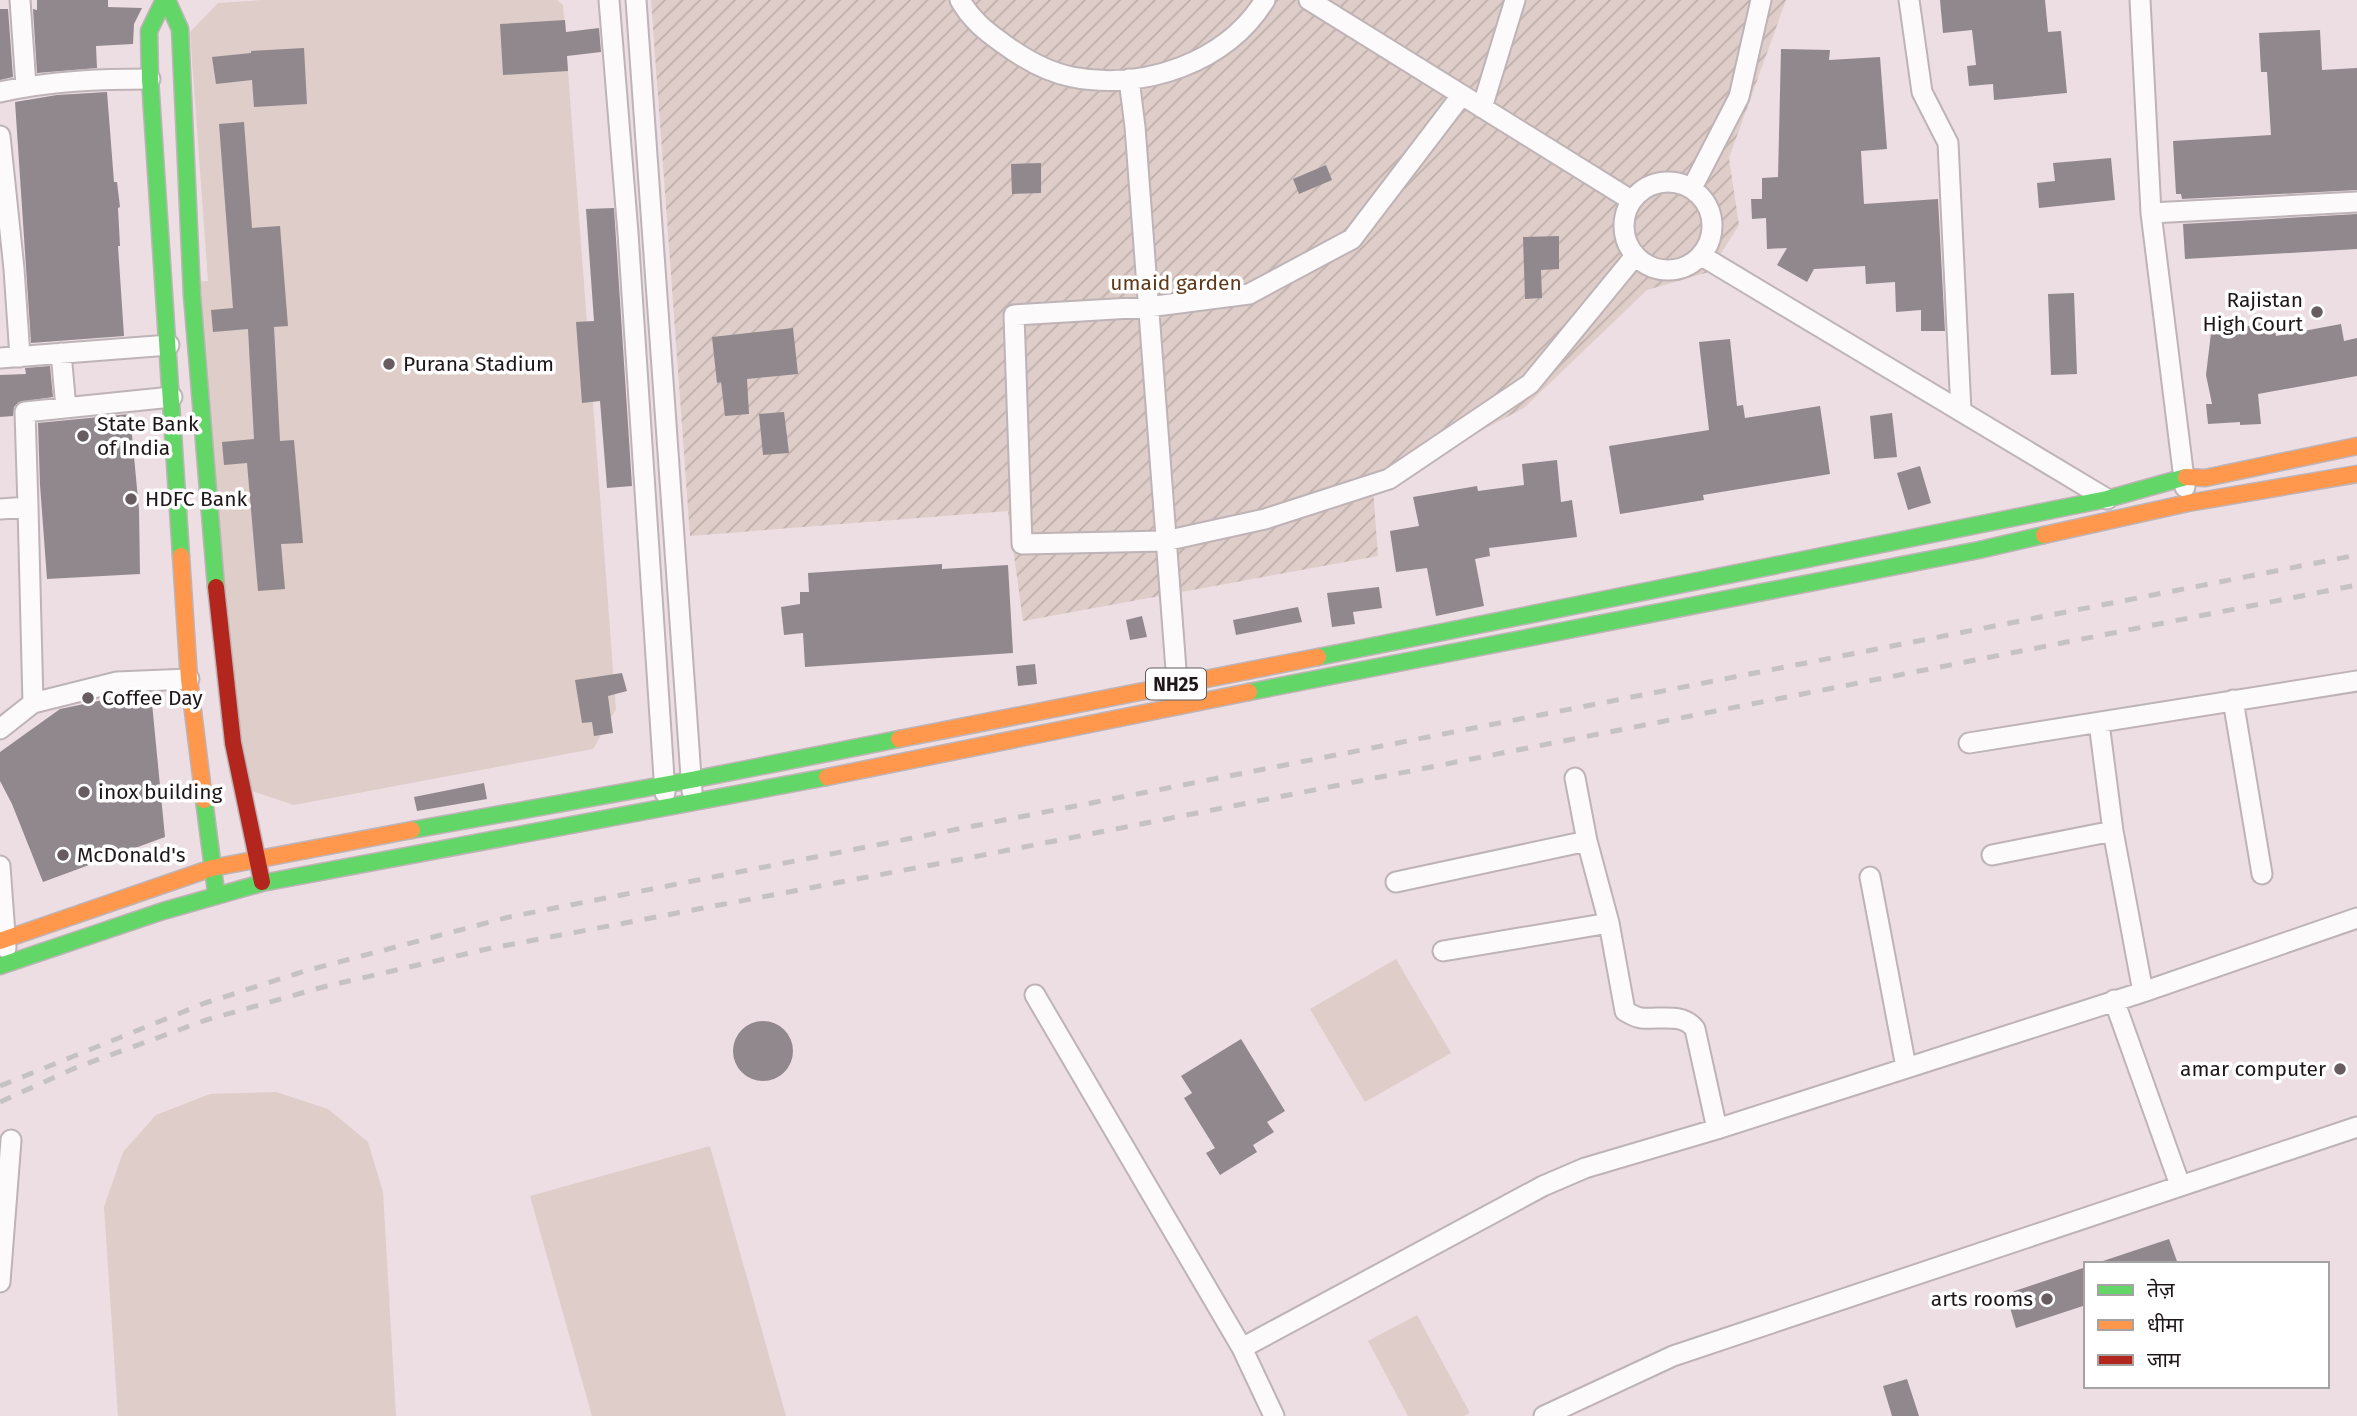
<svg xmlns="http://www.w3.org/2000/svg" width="2357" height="1416" viewBox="0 0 2357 1416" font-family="'Fira Sans','Noto Sans Devanagari',sans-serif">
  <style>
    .garden { fill: url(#garden-furrows) }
    .pitch { fill: #decdc8 }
    .building { fill: #91888d }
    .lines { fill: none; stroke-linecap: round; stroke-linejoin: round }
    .street-casing { stroke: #beb3b6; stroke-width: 23 }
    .fast-casing { stroke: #beb3b6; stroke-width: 19 }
    .slow-casing { stroke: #beb3b6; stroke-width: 19 }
    .jam-casing { stroke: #beb3b6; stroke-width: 19 }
    .street { stroke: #fcfafb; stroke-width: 19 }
    .fast { stroke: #63d668; stroke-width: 16 }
    .slow { stroke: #ff974d; stroke-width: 16 }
    .jam { stroke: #b3261e; stroke-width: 16 }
    .rail { stroke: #c6c2c4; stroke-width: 5; stroke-dasharray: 12 12; stroke-linecap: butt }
    .poi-dot { fill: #675c60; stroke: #fff; stroke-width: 2.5 }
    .labels { text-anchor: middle; stroke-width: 7; stroke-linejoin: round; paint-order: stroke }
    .shield { fill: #fff; stroke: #625c5e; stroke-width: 2 }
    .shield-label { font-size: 19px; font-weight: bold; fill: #1f1619 }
    .park-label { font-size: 21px; fill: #5f391a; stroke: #fff }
    .poi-label { font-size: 21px; fill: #1f1619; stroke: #fff; text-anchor: start }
  </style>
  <defs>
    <pattern id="garden-furrows" width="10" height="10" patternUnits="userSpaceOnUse" patternTransform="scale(1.75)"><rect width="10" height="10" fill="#decdc8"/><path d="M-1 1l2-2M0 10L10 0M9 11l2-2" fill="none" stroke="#beafab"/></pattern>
  </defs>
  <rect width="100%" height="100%" fill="#eddee3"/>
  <!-- garden -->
  <path class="garden" d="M651,0H1786L1729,158L1739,225L1709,272L1647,290L1524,408L1373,488L1378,556L1023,621L1008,511L690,536Z"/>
  <!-- pitch -->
  <path class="pitch" d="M262,0H557L563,5L616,709L593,749L294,805L246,789L184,282L208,281L190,32L218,3Z
    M1396,959L1451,1053L1365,1102L1310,1009Z
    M276,1092L328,1109L368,1142L383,1192L396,1416H118L104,1207L123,1152L156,1115L210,1094Z
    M710,1146L786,1416H592L530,1196Z
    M1417,1315L1470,1413L1464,1416H1408L1368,1341Z"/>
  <!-- building -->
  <path class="building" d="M37,0H108V7L142,8L134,24L133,44L96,46L97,68L37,73L33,9L37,10Z
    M1940,0H2045L2048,32L2061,31L2067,93L1994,100L1993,84L1969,86L1967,66L1976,65L1972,30L1943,33Z
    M0,9H8L13,77L0,80Z
    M565,20L566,32L599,28L601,52L567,56L568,71L503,75L500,24Z
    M2320,30L2322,70L2357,68V190L2182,199L2181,194H2176L2173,141L2271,135L2267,72H2261L2259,33Z
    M304,48L307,104L254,107L252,80L216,84L212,57L251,53V51Z
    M1781,49L1830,50L1829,60L1880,57L1887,149L1861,151L1864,204L1938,199L1945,331H1921V310L1896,312L1895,282L1866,284L1865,266L1814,269L1807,282L1777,265L1787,248L1767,249L1766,218L1752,219L1751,199H1762V178L1778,177Z
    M107,92L114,182H117L120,207L118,208L120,246H118L124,336L31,343L15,102L57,95Z
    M244,122L252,228L280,226L288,326L274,327L280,441L294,440L303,543L281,544L285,589L258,591L247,463L224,465L222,442L254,439L248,329L213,332L211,310L233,308L219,124Z
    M2111,158L2115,200L2039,208L2037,183L2055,181L2053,163Z
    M1041,163V193L1012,194L1011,164Z
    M1326,165L1332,180L1299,194L1293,179Z
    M614,208L632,486L607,488L600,401L582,403L576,322L594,321L586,209Z
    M2357,214V249L2185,259L2183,224Z
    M1559,236V269L1541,270L1542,298L1525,299L1523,237Z
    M2074,293L2077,374L2051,375L2048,294Z
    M2273,318L2276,336L2341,324L2344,341L2357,338V376L2258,394L2261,424L2240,425V422L2208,424L2206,404H2212L2206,375L2211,333L2254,325V321Z
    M793,328L798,374L747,379L749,414L725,416L721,382L717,383L712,337Z
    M1730,339L1737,406L1743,405L1745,418L1820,406L1830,474L1703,495L1704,500L1620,514L1609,446L1709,430L1699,342Z
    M50,366L53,397L19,402L14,407L13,416L0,417V375L26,374L25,368Z
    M784,412L789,453L763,455L759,414Z
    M1892,413L1897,457L1874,459L1870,416Z
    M130,414L139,510L140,574L47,579L40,485L38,423Z
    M1557,460L1561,502L1572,500L1577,537L1489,548L1490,556L1475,559L1484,606L1436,616L1427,568L1396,572L1390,531L1419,526L1413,497L1477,486L1478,491L1524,485L1522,464Z
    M1920,466L1931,503L1908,510L1897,473Z
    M942,564V569L1008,565L1013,653L805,667L803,633L784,635L781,607L800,604V592H809L808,573Z
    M1379,587L1382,608L1353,612L1355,624L1332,627L1327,593Z
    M1298,607L1302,622L1236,635L1233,620Z
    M1142,616L1147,637L1130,640L1126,620Z
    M1035,664L1037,684L1018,686L1016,666Z
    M622,673L627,691L608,696L613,733L594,736L592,722L582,723L575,680Z
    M151,693L165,837L43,882L12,804L0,781V752L60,709L132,694Z
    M484,783L487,799L417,811L414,797Z
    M733 1051a30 30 0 1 1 60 0a30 30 0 1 1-60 0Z
    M1241,1039L1285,1111L1267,1122L1274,1132L1253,1145L1257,1152L1220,1175L1206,1153L1215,1148L1184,1098L1192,1093L1181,1076Z
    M2169,1239L2178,1264H2104L2103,1261Z
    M2086,1267V1305L2016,1328L2006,1294Z
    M1907,1379L1919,1416H1892L1883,1386Z"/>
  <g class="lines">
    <!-- street casing -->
    <g class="street-casing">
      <path id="street" d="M20,0L26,86
        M609,0L628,233L665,793
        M636,0L692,791
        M960,0C970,18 984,30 1001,42C1021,57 1047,72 1072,77C1143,91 1226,63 1265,0
        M1309,0L1631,200
        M1909,0L1922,92L1948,143L1961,411
        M2140,0L2151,213L2185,487
        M1129,79L1135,127L1177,683
        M0,92C50,81 99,79 150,79
        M1461,96L1352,239L1249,294L1148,307L1014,315L1022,544L1165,541L1265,519L1389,479L1530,384L1635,256
        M1482,108L1515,0
        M0,136L14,269L20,357
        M1624 226a44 44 0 1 1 88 0a44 44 0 1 1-88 0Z
        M1692,188L1739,97L1761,0
        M2151,213L2357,202
        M1702,256L2107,499
        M61,353L66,408
        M0,358L169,345
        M28,507L33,703
        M0,509L28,507L25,412L172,397
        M2233,700L2262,874
        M2099,723L2113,831L2143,992
        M0,729L33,703L117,682L189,679
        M1969,743L2357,681
        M1575,778L1587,841L1609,923L1625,1011C1630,1014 1635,1017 1641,1018C1658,1020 1683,1012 1695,1029L1717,1129
        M1992,855L2113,831
        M0,866L6,948
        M1870,877L1906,1067
        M1396,882L1587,841
        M1443,951L1609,923
        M1035,995L1242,1348L1274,1416
        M2114,1000L2180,1185
        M0,1282L11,1140
        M1242,1348L1543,1186L1585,1168L1717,1129L2143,992L2357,918
        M1544,1416L1673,1356L2357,1127"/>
    </g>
    <!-- fast casing -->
    <g class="fast-casing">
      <path id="fast" d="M164,0L149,31L150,79L181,556
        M167,0L180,29L192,295L216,587
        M1318,657L2107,499L2186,477
        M1249,692L1979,550L2044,535
        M204,800L216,892
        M412,830L691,780L899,739
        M0,966L163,911L262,883L827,777"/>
    </g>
    <!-- slow casing -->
    <g class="slow-casing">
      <path id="slow" d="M2186,477L2205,478L2357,446
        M2044,535L2188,503L2357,474
        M181,556L189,679L204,800
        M899,739L1318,657
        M827,777L1249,692
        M0,941L212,868L412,830"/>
    </g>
    <!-- jam casing -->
    <g class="jam-casing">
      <path id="jam" d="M216,587L233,743L262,882"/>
    </g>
    <!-- street -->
    <use href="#street" class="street"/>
    <!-- fast -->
    <use href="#fast" class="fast"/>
    <!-- slow -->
    <use href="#slow" class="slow"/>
    <!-- jam -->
    <use href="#jam" class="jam"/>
    <!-- rail -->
    <path class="rail" d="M0,1086L205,1003L305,971L509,917L2357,555
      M0,1102L75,1068L206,1020L323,987L487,949L968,858L2357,585"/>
  </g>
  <!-- markers -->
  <g class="poi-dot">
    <circle cx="2317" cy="312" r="7"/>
    <circle cx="389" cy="364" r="7"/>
    <circle cx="83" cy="436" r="7"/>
    <circle cx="131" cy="499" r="7"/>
    <circle cx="88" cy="698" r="7"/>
    <circle cx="84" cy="792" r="7"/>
    <circle cx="63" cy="855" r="7"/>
    <circle cx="2340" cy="1069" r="7"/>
    <circle cx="2047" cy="1299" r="7"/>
  </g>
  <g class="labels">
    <!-- shield labels -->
    <rect class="shield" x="1146" y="668.5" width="60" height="31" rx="5"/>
    <g class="shield-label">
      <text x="1176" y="691">NH25</text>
    </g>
    <!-- park labels -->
    <g class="park-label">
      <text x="1176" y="290">umaid garden</text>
    </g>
    <!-- poi labels -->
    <g class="poi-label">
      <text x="2303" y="307" text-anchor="end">Rajistan<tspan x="2303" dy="24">High Court</tspan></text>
      <text x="403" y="371">Purana Stadium</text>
      <text x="97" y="431">State Bank<tspan x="97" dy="24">of India</tspan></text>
      <text x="145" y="506">HDFC Bank</text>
      <text x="102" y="705">Coffee Day</text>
      <text x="98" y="799">inox building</text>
      <text x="77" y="862">McDonald's</text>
      <text x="2326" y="1076" text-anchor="end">amar computer</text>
      <text x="2033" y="1306" text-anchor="end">arts rooms</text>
    </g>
  </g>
  <!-- legend -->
  <rect x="2084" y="1262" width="245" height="126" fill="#ffffff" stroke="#a5a2a3" stroke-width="2"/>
  <rect x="2098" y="1285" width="35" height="10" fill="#63d668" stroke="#a5a2a3" stroke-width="2"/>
  <text x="2147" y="1297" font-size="21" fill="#1f1619">तेज़</text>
  <rect x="2098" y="1320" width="35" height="10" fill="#ff974d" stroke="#a5a2a3" stroke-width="2"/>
  <text x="2147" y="1332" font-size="21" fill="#1f1619">धीमा</text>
  <rect x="2098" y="1355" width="35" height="10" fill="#b3261e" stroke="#a5a2a3" stroke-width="2"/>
  <text x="2147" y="1367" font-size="21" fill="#1f1619">जाम</text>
</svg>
